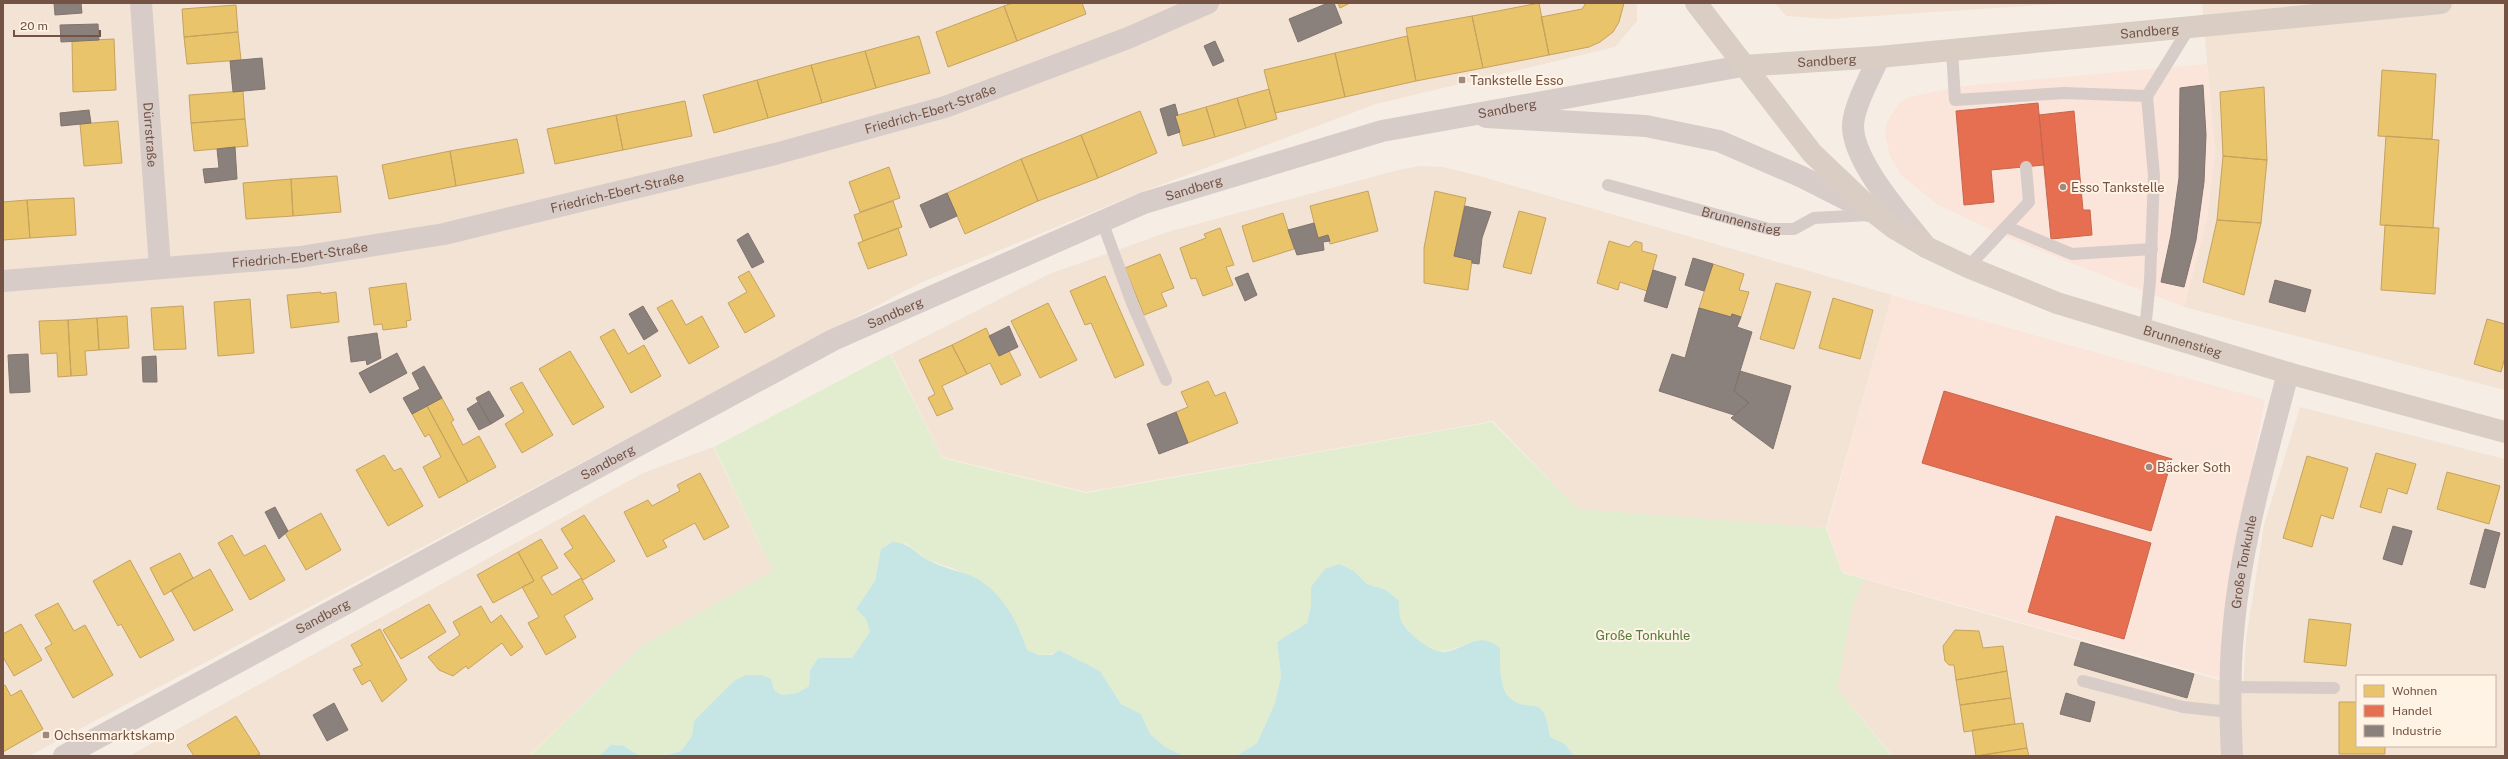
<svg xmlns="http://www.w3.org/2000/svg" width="2508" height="759" viewBox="0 0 2508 759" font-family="'Public Sans',sans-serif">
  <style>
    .residential { fill: #f2e3d4; fill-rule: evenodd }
    .commercial { fill: #fbe4da }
    .green { fill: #e2ecce }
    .water { fill: #c6e6e6 }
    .homes { fill: #e9c46a; stroke: #c6a25f }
    .shops { fill: #e76f51; stroke: #c4674d }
    .industry { fill: #8a817c; stroke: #83736c }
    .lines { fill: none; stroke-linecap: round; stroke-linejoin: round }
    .lane { stroke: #d7ccc8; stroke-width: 12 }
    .street { stroke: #d7ccc8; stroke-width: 22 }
    .secondary { stroke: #d7ccc8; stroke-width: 22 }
    .primary { stroke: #dacec4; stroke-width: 22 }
    .poi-dot { fill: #a2897d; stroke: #fff3e5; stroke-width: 1.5 }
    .labels { text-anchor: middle; stroke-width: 4; stroke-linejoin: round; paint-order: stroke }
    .street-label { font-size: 13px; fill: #745345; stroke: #fff3e5 }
    .poi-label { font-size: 13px; fill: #745345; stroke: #fff3e5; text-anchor: start }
    .park-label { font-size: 13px; fill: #537b3c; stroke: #fff3e5 }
  </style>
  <rect width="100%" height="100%" fill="#f6eee5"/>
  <!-- residential -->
  <path class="residential" d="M3,3H1637V21L1615,47L1376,104L1139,193L920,283L29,756H3Z
    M1775,3H2073L1828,19L1786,16Z
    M2202,3H2505V390L2184,307L2207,219L2215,153Z
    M1420,166L1443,167L1476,175L1892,295L1826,528L1578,509L1493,421L1086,492L942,457L891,354L1049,274L1171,231L1398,170Z
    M2300,407L2505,459V756H1893L1837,689L1852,606L1864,579L2243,687L2246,639L2264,525ZM2357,676H2495V746H2357Z
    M713,447L773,571L643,645L529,756H129L643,473Z"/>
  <!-- commercial -->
  <path class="commercial" d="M2207,64L2215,154L2207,219L2184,307L2013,240L1938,205L1901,175L1890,156L1885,136L1887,122L1899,103L1909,97L1963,86Z
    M1892,295L2265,400L2234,557L2219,678L1842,572L1827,528Z"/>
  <!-- green -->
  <path class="green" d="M890,354L942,458L1086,493L1492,422L1578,509L1826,528L1842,573L1864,579L1852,607L1837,689L1892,756H1574L1565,744L1550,737C1543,688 1531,717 1509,697C1499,687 1500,662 1500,648C1474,627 1451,662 1427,648C1407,635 1396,611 1386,590L1367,584L1354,571L1311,587V606L1307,623L1277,642L1281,676L1275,703L1257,743L1236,756H1184L1164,747L1150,734L1141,714L1121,704L1100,671L1059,650C1048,658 1038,655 1027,650L1021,632L994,592L955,569L928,560L906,543L881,549L875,581L856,609L866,619L870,632L852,658H818L810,670L809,686L797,693L783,695L774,690L712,705L694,721L692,736L681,751L664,756L638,755L624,746L599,756H530L643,645L773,571L714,447Z"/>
  <!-- water -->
  <path class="water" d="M893,542C913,544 914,553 930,561C945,569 961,571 976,578C1002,592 1019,624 1027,650L1039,655H1052L1059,650L1100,671L1121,704L1141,714L1150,734L1165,747L1184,756H664L681,751L692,736L694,721L734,681L746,675H761L771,679L774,690L782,695L797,693L809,686L810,670L818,658H852L870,632L866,619L856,609L875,581L881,549Z
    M1339,564L1354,571L1367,584L1386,590L1399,601C1399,606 1399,612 1400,617C1404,631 1430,653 1445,652C1466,649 1478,630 1500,648C1500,662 1499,687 1509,697C1531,717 1543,688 1550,737L1565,744L1574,756H1236L1257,743L1275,703L1281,676L1277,642L1307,623L1311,606V587L1325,569Z
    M611,745L624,746L638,755L653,756H599Z"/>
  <!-- homes -->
  <path class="homes" d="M1012,3H1082L1086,14L1017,41L1004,6Z
    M1338,3H1350L1340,8Z
    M1539,3L1549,55L1483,68L1472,16Z
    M1586,3H1624L1619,22L1613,32L1600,42L1589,47L1549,55L1541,17L1582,9Z
    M236,5L238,32L184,37L182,9Z
    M1004,6L1017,41L948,67L936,32Z
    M1472,16L1483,68L1416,81L1406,28Z
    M238,32L241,60L187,64L184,37Z
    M919,36L930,73L876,88L865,51Z
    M1407,36L1416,81L1345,97L1335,53Z
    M114,39L116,90L73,92L72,41Z
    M865,51L876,88L822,103L811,65Z
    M1335,53L1345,97L1275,113L1264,70Z
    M811,65L822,103L768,118L757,80Z
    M2382,70L2436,74L2432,139L2378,136Z
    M757,80L768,118L714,133L703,95Z
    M2264,87L2267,160L2223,156L2220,92Z
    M1269,89L1277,119L1246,128L1237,98Z
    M243,91L245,119L191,123L189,95Z
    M1237,98L1246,128L1215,137L1206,107Z
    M685,101L692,136L623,150L616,115Z
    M1206,107L1215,137L1183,146L1175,116Z
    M1140,111L1157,153L1098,178L1081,135Z
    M616,115L623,150L555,164L547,129Z
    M245,119L248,146L194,151L191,123Z
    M118,121L122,163L84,166L80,124Z
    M1081,135L1098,178L1038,201L1021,159Z
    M2386,136L2439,140L2433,228L2380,225Z
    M517,139L524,173L456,186L450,151Z
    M450,151L456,186L389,199L382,165Z
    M2223,156L2267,160L2261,223L2217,220Z
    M1021,159L1038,201L965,234L947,193Z
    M889,167L900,198L860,212L849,182Z
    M337,176L341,212L293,216L291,179Z
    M291,179L293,216L246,219L243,183Z
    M1368,191L1378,231L1330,244L1328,235L1318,238L1310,206Z
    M1435,191L1466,198L1454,256L1472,260L1468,290L1424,283V248Z
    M74,198L76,235L30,238L27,200Z
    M27,200L30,238L3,240V202Z
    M893,201L902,227L863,241L854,215Z
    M1519,211L1546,218L1531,274L1503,267Z
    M1283,213L1294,249L1253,262L1242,226Z
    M2217,220L2261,223L2244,295L2203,282Z
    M2385,225L2439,228L2435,294L2381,290Z
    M898,228L907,255L868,269L858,243Z
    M1220,228L1234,265L1226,267L1233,285L1203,296L1196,278L1191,279L1180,248L1206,238L1204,234Z
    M1609,241L1629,247L1635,241L1642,243V251L1657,255L1647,291L1620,282L1618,290L1597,283Z
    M1160,254L1174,288L1161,293L1167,306L1144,315L1125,268Z
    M1713,264L1744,274L1739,290L1749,292L1741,317L1732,314L1731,317L1699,308Z
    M749,271L775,316L745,333L728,303L747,292L738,277Z
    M1105,276L1144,365L1115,378L1091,323L1085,325L1070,291Z
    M406,283L411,320L406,321L407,327L383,330L382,324L374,325L369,288Z
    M1776,283L1811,292L1794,349L1760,339Z
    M321,292V294L336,292L339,322L291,328L287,295Z
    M1833,298L1873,310L1860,359L1819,348Z
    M250,299L254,353L218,356L214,302Z
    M672,300L686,325L702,316L719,347L689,364L657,308Z
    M1048,303L1077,360L1040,378L1011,321Z
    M183,306L186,349L154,350L151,308Z
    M127,316L129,348L99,350L97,318Z
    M97,318L99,350L85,351L87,375L71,376L68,320Z
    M2487,319L2505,324V357L2501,372L2474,364Z
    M68,320L71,376L58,377L57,353L41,354L39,321Z
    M986,328L999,356L1009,351L1021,375L1001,385L990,363L967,374L952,345Z
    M614,329L628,354L644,345L661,376L631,393L600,337Z
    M952,345L967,374L942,386L953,409L937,416L928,398L935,394L919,360Z
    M570,351L604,407L573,425L539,369Z
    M1208,381L1215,396L1225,392L1238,423L1188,443L1176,412L1188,407L1181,392Z
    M522,382L553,435L522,453L505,424L524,412L510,388Z
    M442,398L454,420L451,422L463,445L479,436L496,467L468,482L427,406Z
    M427,406L468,482L439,498L423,467L441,457L429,434L425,437L412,414Z
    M2376,453L2416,464L2407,494L2388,488L2381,513L2360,507Z
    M384,455L394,471L401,468L423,506L388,526L356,470Z
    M2307,456L2348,468L2333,519L2321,515L2312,547L2283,538Z
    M2447,472L2500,486L2489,524L2437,509Z
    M700,473L729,527L704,540L695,523L663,540L667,547L647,557L624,512L648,500L652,506L680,491L677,485Z
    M321,513L341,550L306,570L285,533Z
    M584,515L615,561L583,580L564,554L573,548L561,529Z
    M232,535L244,556L265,545L285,580L250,600L218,543Z
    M541,539L558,568L541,577L552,595L581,578L593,599L564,616L576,637L546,655L528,623L539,617L522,587L534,581L518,552Z
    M518,552L534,581L493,603L477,575Z
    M180,553L193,578L164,595L150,568Z
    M130,560L174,640L140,658L121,624L118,626L93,581Z
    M210,569L233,610L194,631L171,590Z
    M58,603L74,631L85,625L113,675L73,698L45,648L52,644L35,615Z
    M429,604L446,632L401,659L383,630Z
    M481,606L491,623L501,615L523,647L511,656L502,643L468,669L466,666L453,676L439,670L428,657L460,635L453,622Z
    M2309,619L2351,624L2346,666L2304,662Z
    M21,624L42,660L14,676L3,657V634Z
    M380,629L407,680L382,702L370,680L362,685L353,669L362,665L351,645Z
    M1955,630L1979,631L1983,648L2003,646L2007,671L1956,680L1954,665H1949L1945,661L1943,646Z
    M2007,671L2011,698L1960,705L1956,680Z
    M5,685L11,696L21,690L43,729L3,752V686Z
    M2011,698L2015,724L1964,732L1960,705Z
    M2339,702H2357V746H2385V754H2339Z
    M236,716L260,754L255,756H194L187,745Z
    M2023,723L2027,748L1976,756L1972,730Z
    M2027,748L2029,756H1977Z"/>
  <!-- shops -->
  <path class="shops" d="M2038,103L2044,165L1991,170L1994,202L1964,205L1956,111Z
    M2074,111L2083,210H2090L2092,235L2051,239L2039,115Z
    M1944,391L2172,459L2151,531L1922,463Z
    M2056,516L2151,543L2124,639L2028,612Z"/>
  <!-- industry -->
  <path class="industry" d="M54,3H81L82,13L55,15Z
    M1328,3H1334L1342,23L1298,42L1289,19Z
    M98,24L99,40L61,42L60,25Z
    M1215,41L1224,61L1213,66L1204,46Z
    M262,58L265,89L233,92L230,61Z
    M2203,85L2206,135L2204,182L2196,240L2184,287L2161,282L2171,235L2179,178L2180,88Z
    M1175,104L1178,115L1175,116L1180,132L1168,136L1160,109Z
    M89,110L91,123L61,126L60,113Z
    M235,147L237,179L205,183L203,169L219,168L217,149Z
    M947,193L957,216L930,228L920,205Z
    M1465,206L1491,212L1482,238L1479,264L1472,263V260L1454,256Z
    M1314,223L1318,238L1328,235L1330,241L1323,242L1324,250L1297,255L1288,230Z
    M748,233L764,262L752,268L737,240Z
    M1693,258L1713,264L1704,291L1685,285Z
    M1653,270L1676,277L1667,308L1644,301Z
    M1248,273L1257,295L1245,301L1235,278Z
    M2275,280L2311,290L2305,312L2269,302Z
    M643,306L658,331L644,340L629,314Z
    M1699,308L1731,317L1732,314L1741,317L1737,327L1752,332L1734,391L1749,403L1734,415L1659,391L1672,354L1685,358Z
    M1009,326L1018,347L999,356L989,336Z
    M377,333L381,358L367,365L366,360L351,362L348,337Z
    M397,353L407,373L370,393L359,373Z
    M28,354L30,392L10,393L8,355Z
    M156,356L157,382H143L142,357Z
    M424,366L442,398L412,414L403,398L420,389L412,373Z
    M1740,371L1791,386L1773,449L1731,418L1749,403L1734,391Z
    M489,391L504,416L491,424L476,398Z
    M478,402L491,424L479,430L467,409Z
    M1176,412L1188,443L1159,454L1147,424Z
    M275,507L288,531L279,539L265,512Z
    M2393,526L2412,531L2402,565L2383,559Z
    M2485,529L2500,533L2485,588L2470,584Z
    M2081,642L2194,674L2187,698L2074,665Z
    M2066,693L2095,702L2090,722L2060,714Z
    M334,703L348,730L327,741L313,715Z"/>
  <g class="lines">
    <!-- lane -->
    <g class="lane">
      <path d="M1952,50L1955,100L2064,93L2147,96"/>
      <path id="s1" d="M1608,185L1769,229H1794L1814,218L1868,215"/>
      <path d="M1102,221L1132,303L1166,380"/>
      <path d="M2007,227L2072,254L2152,249"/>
      <path d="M1968,267L2029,202L2026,167"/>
      <path d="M2145,330L2150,281L2154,176L2147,96L2189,28"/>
      <path d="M2083,681L2183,707L2230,712"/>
      <path d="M2229,687L2334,688"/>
    </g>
    <!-- street -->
    <g class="street">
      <path id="s2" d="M141,3L160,267"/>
      <path d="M1879,57C1871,76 1854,105 1853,125C1852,162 1904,218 1926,247"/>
      <path d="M1486,117L1646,126L1719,141L1802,177L1869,211"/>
      <path id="s3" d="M3,281L300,257L444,234L775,154L945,107L1128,38L1208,3"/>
      <path id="s4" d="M2232,756C2230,715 2229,675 2233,634C2240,546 2266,458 2288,373"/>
    </g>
    <!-- secondary -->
    <path class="secondary" id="s5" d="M64,756L833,340L1144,203L1382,131L1742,66"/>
    <!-- primary -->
    <g class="primary">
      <path id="s6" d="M1696,3L1812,153L1876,214L1894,228L1926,247L1968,267L2057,303L2288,373L2505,432"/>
      <path id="s7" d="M1742,66L1879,57L2441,3"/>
    </g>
  </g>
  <!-- markers -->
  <g class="poi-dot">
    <rect x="1458" y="76" width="8" height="8" rx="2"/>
    <circle cx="2063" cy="187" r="4"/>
    <circle cx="2149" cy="467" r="4"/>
    <rect x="42" y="731" width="8" height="8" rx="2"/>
  </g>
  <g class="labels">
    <!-- street labels -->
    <g class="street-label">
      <text dy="5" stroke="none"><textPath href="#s7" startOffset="409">Sandberg</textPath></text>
      <text dy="5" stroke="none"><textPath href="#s7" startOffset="85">Sandberg</textPath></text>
      <text dy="5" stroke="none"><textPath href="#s3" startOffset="946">Friedrich-Ebert-Straße</textPath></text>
      <text dy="5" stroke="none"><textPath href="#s5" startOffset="1590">Sandberg</textPath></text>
      <text dy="5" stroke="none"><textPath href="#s2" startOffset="132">Dürrstraße</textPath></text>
      <text dy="5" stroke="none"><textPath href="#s5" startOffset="1266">Sandberg</textPath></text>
      <text dy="5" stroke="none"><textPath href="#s3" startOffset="622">Friedrich-Ebert-Straße</textPath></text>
      <text dy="5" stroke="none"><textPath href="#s1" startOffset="138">Brunnenstieg</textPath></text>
      <text dy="5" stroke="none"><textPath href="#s3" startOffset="298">Friedrich-Ebert-Straße</textPath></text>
      <text dy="5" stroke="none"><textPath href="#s5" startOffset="942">Sandberg</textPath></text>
      <text dy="5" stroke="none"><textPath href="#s6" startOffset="612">Brunnenstieg</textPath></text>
      <text dy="5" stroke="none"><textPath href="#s5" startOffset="618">Sandberg</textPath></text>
      <text dy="5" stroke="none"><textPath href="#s4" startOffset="195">Große Tonkuhle</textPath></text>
      <text dy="5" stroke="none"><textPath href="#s5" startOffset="294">Sandberg</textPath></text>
    </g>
    <!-- poi labels -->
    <g class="poi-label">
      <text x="1470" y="85">Tankstelle Esso</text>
      <text x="2071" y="192">Esso Tankstelle</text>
      <text x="2157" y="472">Bäcker Soth</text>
      <text x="54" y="740">Ochsenmarktskamp</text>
    </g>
    <!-- park labels -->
    <g class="park-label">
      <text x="1643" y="640">Große Tonkuhle</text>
    </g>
  </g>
  <!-- border -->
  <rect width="2508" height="759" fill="none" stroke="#745345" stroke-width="8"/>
  <!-- legend -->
  <rect x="2356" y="675" width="140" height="72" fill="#fff3e5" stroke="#c7b3a5"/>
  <rect x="2364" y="685" width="20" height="12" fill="#e9c46a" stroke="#c7b3a5"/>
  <text x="2392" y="695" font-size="12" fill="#745345">Wohnen</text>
  <rect x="2364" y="705" width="20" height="12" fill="#e76f51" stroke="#c7b3a5"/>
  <text x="2392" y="715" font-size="12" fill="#745345">Handel</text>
  <rect x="2364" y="725" width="20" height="12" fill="#8a817c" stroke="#c7b3a5"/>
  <text x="2392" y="735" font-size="12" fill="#745345">Industrie</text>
  <!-- scale -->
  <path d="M14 30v6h86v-6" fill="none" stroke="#745345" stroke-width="2"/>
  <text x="20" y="30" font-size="12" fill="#745345" stroke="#fff3e5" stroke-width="3" paint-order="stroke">20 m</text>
</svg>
